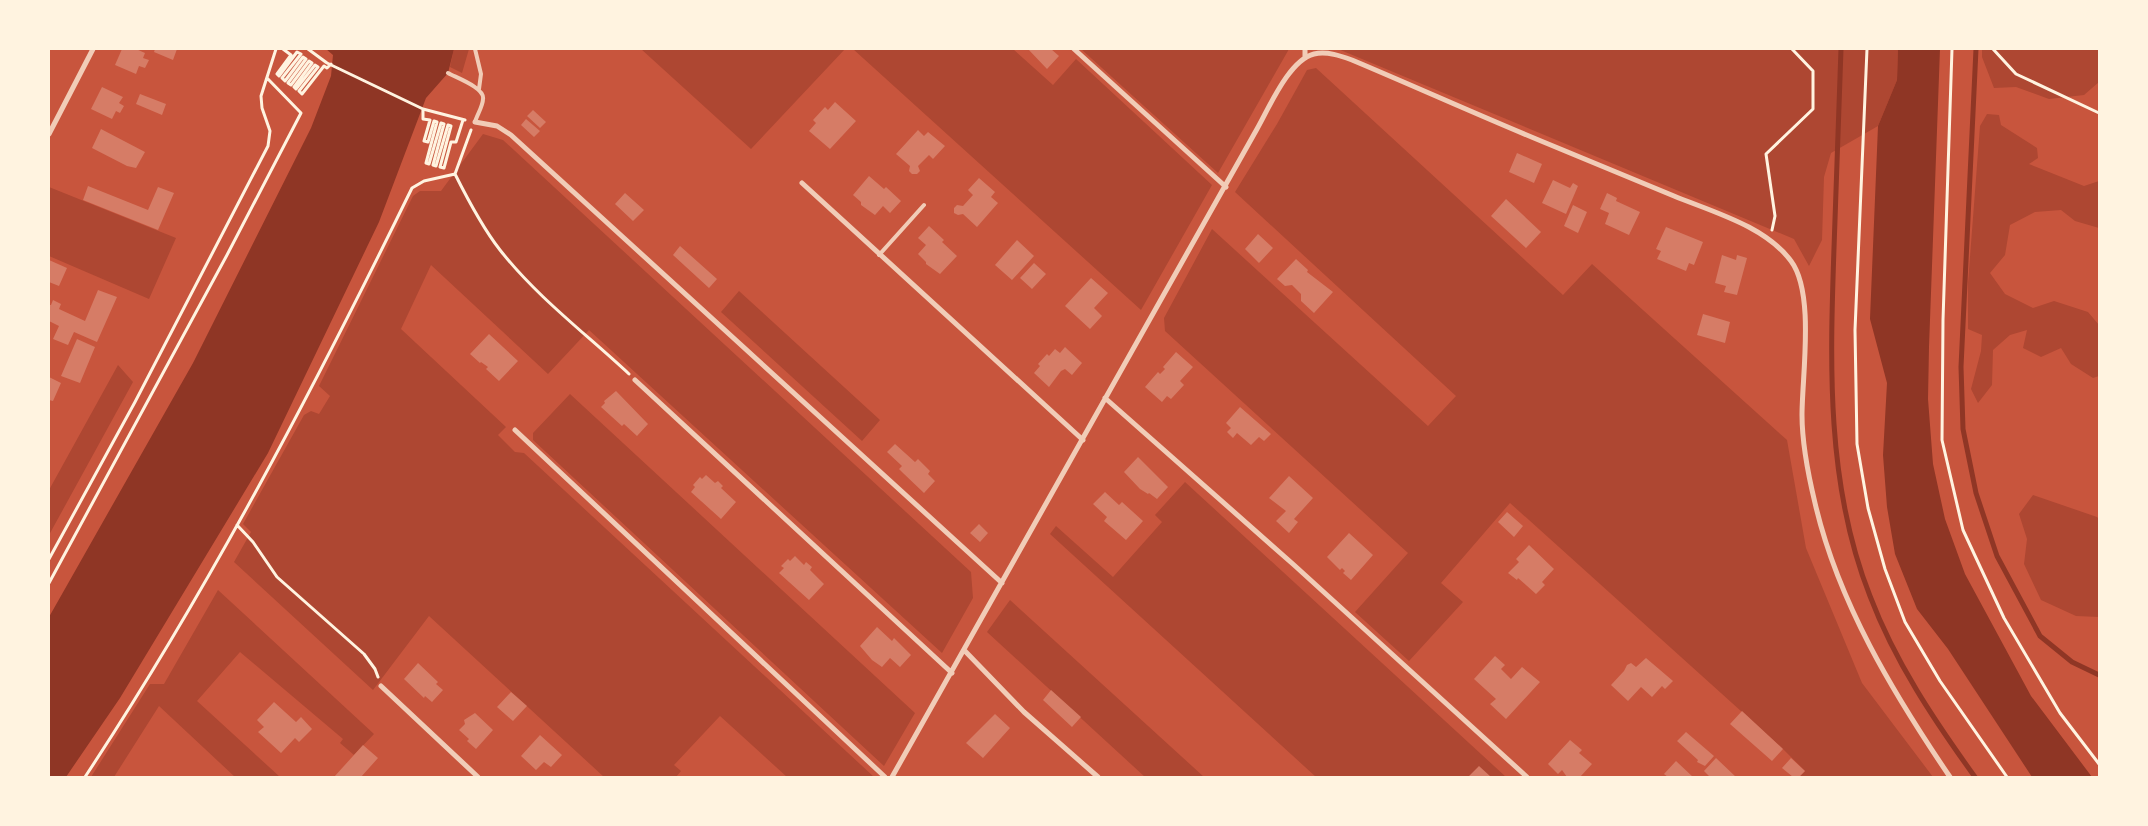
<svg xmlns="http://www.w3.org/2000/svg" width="2148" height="826" viewBox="0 0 2148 826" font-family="Jost,sans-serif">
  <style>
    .green { fill: #ae4732 }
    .water { fill: #8f3625 }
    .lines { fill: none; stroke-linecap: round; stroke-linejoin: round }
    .stream { stroke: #8f3625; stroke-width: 5 }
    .building { fill: #d67c66 }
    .path { stroke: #fff3e0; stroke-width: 3 }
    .service { stroke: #f1ccb7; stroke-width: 4 }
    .minor { stroke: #f1ccb7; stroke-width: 5 }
  </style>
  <rect width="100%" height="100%" fill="#c8553d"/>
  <!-- green -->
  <path class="green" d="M454,49H469L462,73L450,67Z
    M641,49H845L751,149Z
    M853,49H1013L1053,85L1076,59L1212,185L1141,310Z
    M1081,49H1289L1218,173Z
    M1338,49H1898L1897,80L1878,126L1831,153L1824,177L1822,240L1809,266L1794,239Z
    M1982,49H2099V82L2084,95L2049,99L2016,87L1994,88L1982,57Z
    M1316,68L1563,295L1592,264L1787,440L1806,548L1862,683L1933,777H1799L1805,771L1783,749L1510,503L1441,583L1463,602L1409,661L1355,612L1408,553L1165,331L1164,318L1212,229L1428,426L1456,396L1235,192L1277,124L1307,70Z
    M1987,114L1999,115L2001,125L2037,148L2038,158L2029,164L2084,186L2099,181V228L2075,221L2061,210L2035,212L2010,225L2005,255L1990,273L2005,294L2033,308L2054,301L2088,312L2099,325V376L2093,378L2071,364L2061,348L2041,357L2023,348L2027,330L2010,335L1993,350L1992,385L1978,403L1971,389L1981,351L1982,335L1968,329V283L1980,126Z
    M483,134L503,140L971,572L973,598L942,653L589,330L548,374L431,265L401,329L506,427L498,435L515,452L524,453L874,777H787L720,716L674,765L681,771L676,777H604L429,616L373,690L234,562L251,532L243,524L304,415L311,411L319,414L330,396L319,386L413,196L420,191H441Z
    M49,187L176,238L149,299L49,256Z
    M739,291L880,420L862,441L721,312Z
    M118,365L133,382L49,535V490Z
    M570,394L915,713L884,766L533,440V433Z
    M1185,482L1506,777H1316L1050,534L1056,526L1113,577L1162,522L1155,515Z
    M2033,495L2097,517L2099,519V617L2076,616L2041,600L2024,564L2027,539L2019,514Z
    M218,590L374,734L354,755L340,743L343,739L240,652L197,701L280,777H235L159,706L114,777H91L150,684H164Z
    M1010,600L1204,777H1145L987,632Z"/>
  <!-- water -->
  <path class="water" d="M326,49H454L448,73L426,98L379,222L268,453L120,698L66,777H49V617L193,363L311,128L331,76L333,55Z
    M1898,49H1940L1929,347L1928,399L1933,464L1945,519L1965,574L2031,696L2092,777H2032L1948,649L1917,609L1895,554L1887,507L1883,455L1887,383L1870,319L1878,126L1897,80Z"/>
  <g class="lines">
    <!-- stream -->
    <path class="stream" d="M1841,49C1839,115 1836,181 1834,248C1830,365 1826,485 1870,596C1895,662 1934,720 1975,777
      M1976,49L1961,367L1963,429L1976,493L1997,556L2040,636L2072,662L2099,675"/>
  </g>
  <!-- building -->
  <path class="building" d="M122,49H136L145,53L143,58L149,60L145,68L139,66L136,74L115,65Z
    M155,49H177L173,60L154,52Z
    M1028,49H1051L1059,56L1047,69Z
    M102,87L123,97L119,103L124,106L120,113L116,111L112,119L91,109Z
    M140,94L166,104L162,115L136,104Z
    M835,102L856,121L830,149L809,131L816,123L813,120L825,107L828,110Z
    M533,110L546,122L540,128L527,116Z
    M526,119L540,131L534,137L521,125Z
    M101,129L145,152L136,168L127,166L92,148Z
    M918,130L924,136L928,132L945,146L933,159L929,155L918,166L920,171L917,174H912L909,171L910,166L896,154Z
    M1517,153L1542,164L1534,183L1509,172Z
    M869,176L884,189L886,187L901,201L890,213L883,206L875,215L861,205V202L853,195Z
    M979,178L995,192L991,197L998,203L977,227L963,214L958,215L954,213V208L957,205L963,206L973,195L968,190Z
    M1553,180L1570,188L1573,183L1578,186L1566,214L1542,203Z
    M88,186L148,210L158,187L174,193L158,230L83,200Z
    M625,193L644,210L633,221L615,204Z
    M1607,193L1617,198L1616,201L1640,212L1629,235L1605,224L1609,213L1600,209Z
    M1506,199L1541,232L1526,248L1491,216Z
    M1573,205L1587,212L1578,233L1564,226Z
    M929,226L944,240L942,242L957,256L940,274L926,264V262L918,254L926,245L918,238Z
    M1666,227L1703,242L1694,265L1689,263L1686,271L1657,259L1661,251L1656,249Z
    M1258,234L1273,248L1259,263L1245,249Z
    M1017,240L1034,256L1012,280L995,265Z
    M680,246L717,279L709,288L673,255Z
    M1722,255L1736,260L1737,255L1747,258L1737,295L1724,292L1726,286L1715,283Z
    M1296,259L1308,270L1307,272L1333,292L1314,313L1301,301V294L1292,285L1285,286L1277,279Z
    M49,260L67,268L59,286L49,282Z
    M1034,263L1046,274L1032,289L1020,278Z
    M1091,278L1108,293L1094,308L1102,316L1090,329L1065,306Z
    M98,290L117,297L97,342L74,332L68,345L53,339L59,326L49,321V305H51L53,300L61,304L59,309L85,321Z
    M1703,314L1730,322L1725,343L1697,335Z
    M489,334L518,361L499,381L486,369L488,367L481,362L480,363L470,354Z
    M77,339L95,347L80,383L61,376Z
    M1065,347L1082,363L1072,375L1065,369L1061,371L1049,387L1034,373L1040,366L1038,364L1047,354L1049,356L1055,349L1060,353Z
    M1176,352L1193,367L1180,381L1184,385L1171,399L1167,396L1162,402L1145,387L1158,372L1160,374L1165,369L1163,367Z
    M49,377L61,383L53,401L49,400Z
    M616,391L648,424L637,436L624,424L622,426L601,407L605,403L604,401Z
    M1240,407L1271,434L1264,441L1259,437L1251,445L1237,433L1233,438L1227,432L1231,428L1226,423Z
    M895,444L915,462L918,459L930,471L928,474L935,481L924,493L903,473L899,469L902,466L887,452Z
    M1138,457L1168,487L1157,499L1149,493L1148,494L1140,489L1124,472Z
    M706,475L715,483L718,481L723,486L721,488L736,502L721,519L691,492L695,487L693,485L700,477L702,479Z
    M1289,476L1313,498L1294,519L1298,522L1289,533L1276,521L1286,511L1269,498Z
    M1105,492L1119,505L1122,502L1143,521L1126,540L1104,521L1107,517L1093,504Z
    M1507,512L1523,526L1514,537L1498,522Z
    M979,524L988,533L980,542L970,533Z
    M1349,533L1373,555L1351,580L1343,573L1345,571L1342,568L1340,570L1327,557Z
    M1529,545L1554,569L1542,582L1545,585L1536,594L1518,578L1517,580L1508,573L1519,562L1516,559Z
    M795,556L804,565L806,562L812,567L810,570L824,584L809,600L779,573L784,568L781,566L788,559L790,561Z
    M877,627L892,641L894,638L911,655L900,667L890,658L882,667L872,660L860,646Z
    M1495,656L1505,665L1501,669L1511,679L1522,667L1540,682L1506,719L1490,704L1496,699L1474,679Z
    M1646,658L1673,681L1665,689L1662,686L1652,697L1641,687L1628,701L1611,685L1624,671L1627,665L1631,663L1636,667Z
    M418,663L438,682L436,684L443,690L432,702L425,696L424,698L404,679Z
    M1051,690L1081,717L1072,727L1043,700Z
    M511,692L527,706L513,721L497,707Z
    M274,702L296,722L301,717L312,729L299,742L295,738L281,753L258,732L264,727L257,720Z
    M1742,711L1783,749L1772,761L1730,724Z
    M475,713L493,730L476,749L467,741L469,739L459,730L465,724L464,720Z
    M995,714L1010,728L983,758L966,743Z
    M1686,732L1714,756L1705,766L1697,762L1698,760L1677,741Z
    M540,735L562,755L551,767L544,762L536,770L521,756Z
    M1570,740L1582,750L1579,753L1592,764L1580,777H1567L1562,770L1558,774L1548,764Z
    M363,745L378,758L361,777H334Z
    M1716,758L1736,777H1710L1704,771Z
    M1791,758L1805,771L1799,777H1793L1782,768Z
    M1676,761L1693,777H1668L1664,774Z
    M1479,766L1491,777H1468Z"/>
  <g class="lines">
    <!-- path -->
    <path class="path" d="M283,49L291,55L277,74L279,76L297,52L301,54L282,78L285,81L303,57L306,59L288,83L291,85L309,61L312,63L294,87L296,89L315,65L318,67L299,91L302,94L324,66L327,68L331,64
      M308,49L327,63L423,109L465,120
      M1867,49L1855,330L1857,444L1868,508L1885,569L1905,622L1940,681L2007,777
      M1952,49L1943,320L1942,440L1963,530L2004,618L2060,713L2099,764
      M1993,49L2016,74L2099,113
      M423,109V119L430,120L424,141L428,142L434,121L437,122L426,163L429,164L441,123L444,124L433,165L436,166L448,125L451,126L440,167L444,168L451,142H456L463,120
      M455,174C468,200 482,227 500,250C537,297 585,333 629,374
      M455,174L471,130
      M1772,230L1775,216L1766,154L1813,109V71L1792,49
      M237,525L253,542L277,577L364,654L375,669L378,677
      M49,559L135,402L268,146L270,131L262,108L261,96L276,49
      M49,583L227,255L301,113L267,78
      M85,777C209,589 313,390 412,188L424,181L455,174"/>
    <!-- service -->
    <path class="service" d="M475,49L481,74L479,89
      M448,73C457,78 485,88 483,99C483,106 477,115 475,122
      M879,255L924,205"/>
    <!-- minor -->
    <path class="minor" d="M1074,49L1226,187
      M1305,58V49
      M475,122L497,126L511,135L1002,583
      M49,134L93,49
      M802,183L1083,440
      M635,380L952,673
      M1105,398L1294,565L1527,777
      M515,430L885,777
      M964,650L1024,712L1098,777
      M381,686L478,777
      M892,777L1257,129C1269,108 1289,60 1314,54C1327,51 1341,56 1352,60C1421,89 1489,120 1558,148C1597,164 1635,180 1674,196C1713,212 1765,226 1791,261C1815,293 1802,376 1802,415C1802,445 1808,474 1815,503C1838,602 1893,693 1950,777"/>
  </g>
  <!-- border -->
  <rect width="2148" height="826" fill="none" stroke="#fff3e0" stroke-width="100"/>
</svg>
